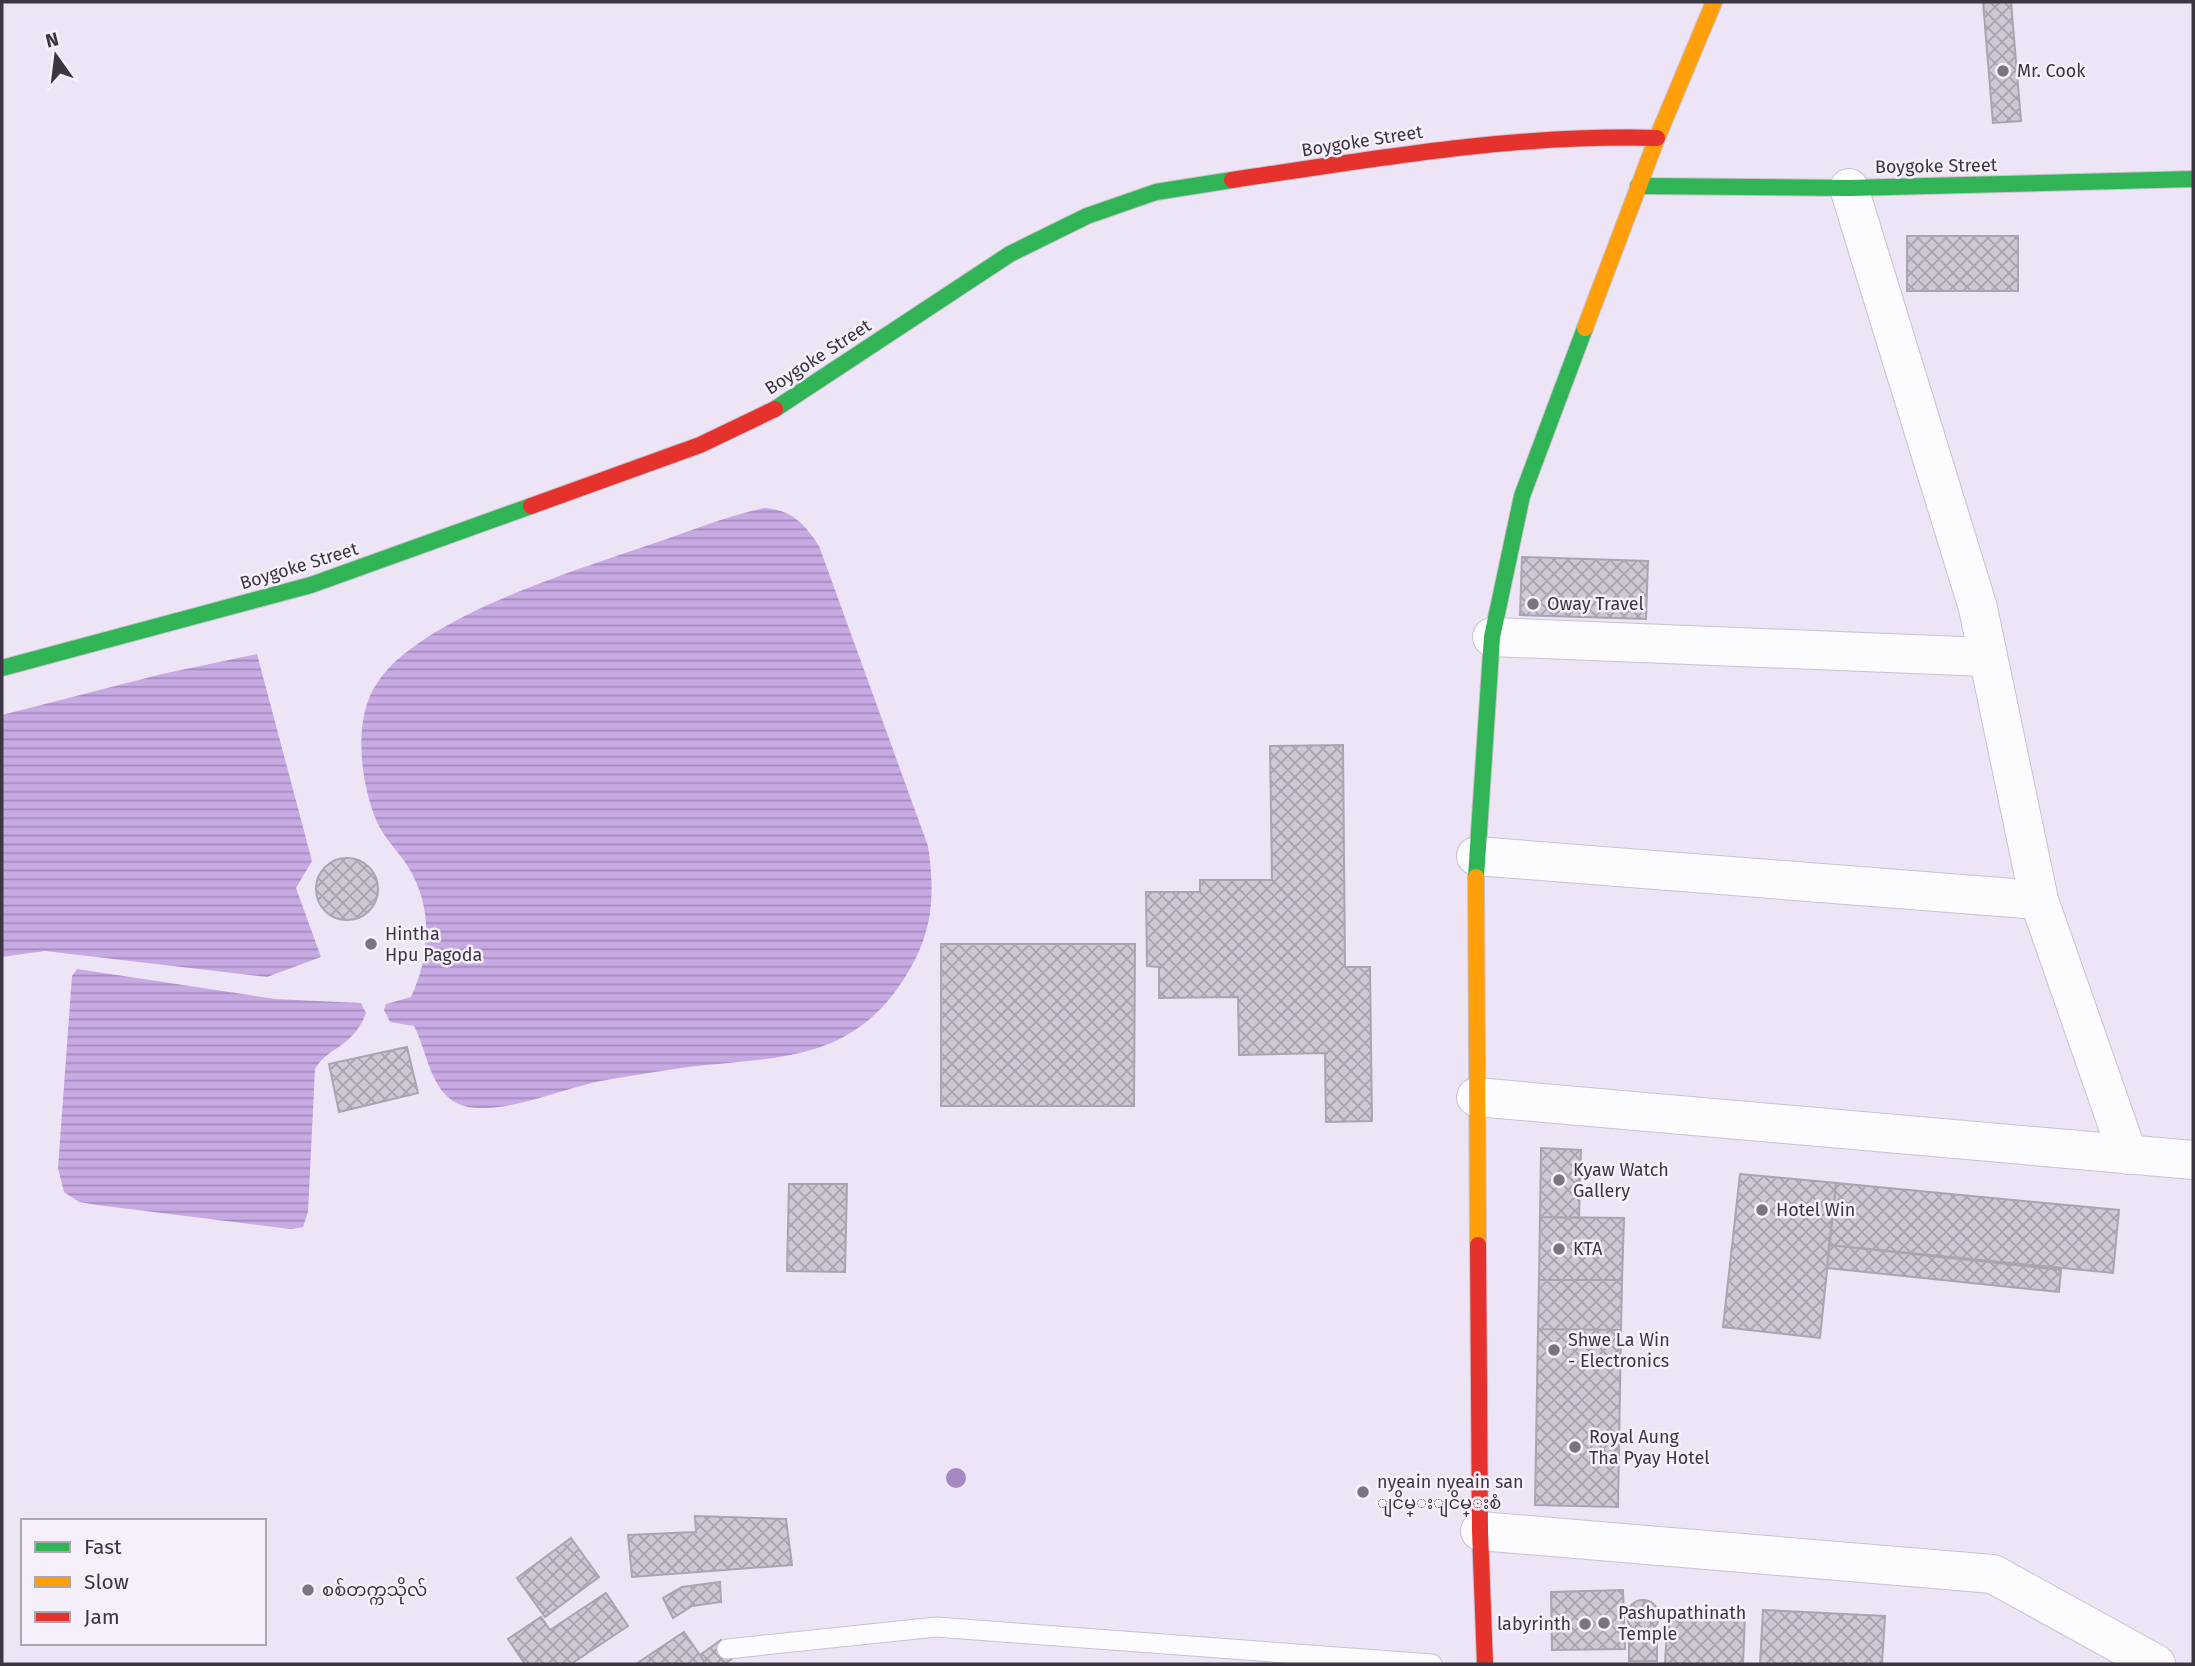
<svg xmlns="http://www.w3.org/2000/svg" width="2195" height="1666" viewBox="0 0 2195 1666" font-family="'Fira Sans','Noto Sans Myanmar',sans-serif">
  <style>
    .water { fill: url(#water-rules) }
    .building { fill: url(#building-cross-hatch); stroke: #a9a4b0; stroke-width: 2 }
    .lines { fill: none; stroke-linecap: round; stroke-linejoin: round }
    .lane-casing { stroke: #c8c2cf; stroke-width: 21 }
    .street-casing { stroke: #c8c2cf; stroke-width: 40 }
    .fast-casing { stroke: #c8c2cf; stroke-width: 18 }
    .slow-casing { stroke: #c8c2cf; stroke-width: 18 }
    .jam-casing { stroke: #c8c2cf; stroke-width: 18 }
    .lane { stroke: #fcfbfe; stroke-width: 19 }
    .street { stroke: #fcfbfe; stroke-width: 38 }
    .fast { stroke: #30b455; stroke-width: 16 }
    .slow { stroke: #ff9f0a; stroke-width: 16 }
    .jam { stroke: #e5322d; stroke-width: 16 }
    .tree { fill: #a688c1 }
    .poi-dot { fill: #7a7381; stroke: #f6f0fc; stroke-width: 2.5 }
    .labels { text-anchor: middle; stroke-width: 5; stroke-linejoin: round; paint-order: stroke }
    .poi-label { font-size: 18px; fill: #3c3642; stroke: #f6f0fc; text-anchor: start }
    .street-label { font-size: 18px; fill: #3c3642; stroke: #f6f0fc }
  </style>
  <defs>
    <pattern id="water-rules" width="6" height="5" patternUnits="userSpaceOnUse" patternTransform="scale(1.75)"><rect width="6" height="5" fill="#c7aae4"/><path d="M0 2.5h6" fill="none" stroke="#a38bba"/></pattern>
    <pattern id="building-cross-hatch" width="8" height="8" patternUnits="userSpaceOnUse" patternTransform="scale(1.75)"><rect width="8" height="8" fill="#cec7d5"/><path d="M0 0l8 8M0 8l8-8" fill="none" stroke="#a8a2ae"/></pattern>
  </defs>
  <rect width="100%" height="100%" fill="#ede5f6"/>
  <!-- water -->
  <path class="water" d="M764,508C792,510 804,523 819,546L928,846C936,899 932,937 902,982C852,1057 787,1057 706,1065C671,1069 635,1075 601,1081C563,1088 497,1118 461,1105C430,1093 428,1053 414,1026L390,1022L384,1010L386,1004L411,997C431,954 433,906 407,865C398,851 384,838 377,822C361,785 353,724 374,688C412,620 571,572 643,547C683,534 723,517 764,508Z
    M257,654L312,861L296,888L321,957L267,977L45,951L2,957V715L162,674Z
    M77,969L275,999L361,1003L366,1013C353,1048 327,1047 315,1069L308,1212L303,1227L291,1229L97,1205L79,1202L64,1192L58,1168L72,976Z"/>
  <!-- building -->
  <path class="building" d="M1983,2H2011L2021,121L1993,123Z
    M1907,236H2018V291H1907Z
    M1522,557L1648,561L1646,619L1520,615Z
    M1343,745L1345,967H1370L1372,1121L1326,1122L1325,1053L1239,1055L1238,997L1159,998V967L1147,966L1146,892H1200V880H1272L1270,746Z
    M316 889a31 31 0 1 1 62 0a31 31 0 1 1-62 0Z
    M941,944H1135L1134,1106H941Z
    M407,1047L418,1093L339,1112L329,1064Z
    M1541,1148L1581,1150L1579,1218L1540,1217Z
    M1740,1174L1836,1183L1820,1338L1723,1327Z
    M1836,1183L2119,1210L2113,1273L1829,1245Z
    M789,1184H847L845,1272L787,1271Z
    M1540,1217L1624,1218L1622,1280H1539Z
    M1829,1245L2061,1270L2059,1292L1827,1268Z
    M1539,1280H1622L1621,1330L1538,1329Z
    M1538,1329L1621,1330L1618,1507L1535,1505Z
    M695,1516L786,1519L792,1565L632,1577L628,1535L696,1532Z
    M571,1538L599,1577L545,1617L517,1578Z
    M720,1582L721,1602L692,1606L673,1618L663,1598L682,1587Z
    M1623,1590L1625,1649L1552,1650L1551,1592Z
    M606,1593L628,1626L571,1664H525L508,1639L541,1617L550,1630Z
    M1627 1616a16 16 0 1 1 32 0a16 16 0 1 1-32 0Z
    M1763,1610L1885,1616L1882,1664H1760Z
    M1668,1611L1745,1615L1743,1664H1665Z
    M684,1632L706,1664H636Z
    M1629,1639H1657V1661H1629Z
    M721,1640L732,1659L724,1664H706L700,1655Z"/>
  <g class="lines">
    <!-- lane casing -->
    <g class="lane-casing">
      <path id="lane" d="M727,1649L936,1627L1432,1664"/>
    </g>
    <!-- street casing -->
    <g class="street-casing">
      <path id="street" d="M1849,188L1978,608L2039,900L2128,1155
        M1492,637L1986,657
        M1476,856L2039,900
        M1476,1097L2193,1160
        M1480,1531L1993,1574L2156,1664"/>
    </g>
    <!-- fast casing -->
    <g class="fast-casing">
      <path id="fast" d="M1638,186L1849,188L2193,179
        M775,409L1010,254L1087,216L1156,192L1232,180
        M2,668L311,585L531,506
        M1476,877L1492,637L1522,496L1585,328"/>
    </g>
    <!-- slow casing -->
    <g class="slow-casing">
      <path id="slow" d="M1585,328L1657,138L1714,2
        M1476,877L1478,1245"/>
    </g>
    <!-- jam casing -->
    <g class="jam-casing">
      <path id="jam" d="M1232,180C1373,159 1513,134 1657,138
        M531,506L700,445L775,409
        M1478,1245L1480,1531L1485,1664"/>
    </g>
    <!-- lane -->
    <use href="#lane" class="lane"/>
    <!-- street -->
    <use href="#street" class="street"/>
    <!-- fast -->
    <use href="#fast" class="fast"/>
    <!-- slow -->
    <use href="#slow" class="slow"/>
    <!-- jam -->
    <use href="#jam" class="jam"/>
  </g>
  <!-- trees -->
  <circle class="tree" cx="956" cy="1478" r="10"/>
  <!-- markers -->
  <g class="poi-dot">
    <circle cx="2003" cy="71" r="7"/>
    <circle cx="1533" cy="604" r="7"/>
    <circle cx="371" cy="944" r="7"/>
    <circle cx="1559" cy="1180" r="7"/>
    <circle cx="1762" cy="1210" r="7"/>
    <circle cx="1559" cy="1249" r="7"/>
    <circle cx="1554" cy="1350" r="7"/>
    <circle cx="1575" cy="1447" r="7"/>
    <circle cx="1363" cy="1492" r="7"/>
    <circle cx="308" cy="1590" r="7"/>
    <circle cx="1604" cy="1623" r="7"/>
    <circle cx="1585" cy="1624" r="7"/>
  </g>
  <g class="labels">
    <!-- poi labels -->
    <g class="poi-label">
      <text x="2017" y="77">Mr. Cook</text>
      <text x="1547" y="610">Oway Travel</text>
      <text x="385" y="940">Hintha<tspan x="385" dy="21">Hpu Pagoda</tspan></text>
      <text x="1573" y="1176">Kyaw Watch<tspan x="1573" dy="21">Gallery</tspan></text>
      <text x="1776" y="1216">Hotel Win</text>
      <text x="1573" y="1255">KTA</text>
      <text x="1568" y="1346">Shwe La Win<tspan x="1568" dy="21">- Electronics</tspan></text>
      <text x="1589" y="1443">Royal Aung<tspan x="1589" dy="21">Tha Pyay Hotel</tspan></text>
      <text x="1377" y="1488">nyeain nyeain san<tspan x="1377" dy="21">ျငိမ္းျငိမ္းစံ</tspan></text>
      <text x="322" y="1596">စစ်‌တက္ကသိုလ်</text>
      <text x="1618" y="1619">Pashupathinath<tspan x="1618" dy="21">Temple</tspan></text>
      <text x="1571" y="1630" text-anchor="end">labyrinth</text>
    </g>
    <!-- street labels -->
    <g class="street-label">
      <text transform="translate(1362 141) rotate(-9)" y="6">Boygoke Street</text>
      <text transform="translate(1936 166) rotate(-1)" y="6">Boygoke Street</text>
      <text transform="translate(818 357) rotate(-33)" y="6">Boygoke Street</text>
      <text transform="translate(299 566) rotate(-17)" y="6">Boygoke Street</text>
    </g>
  </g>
  <!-- border -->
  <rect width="2195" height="1666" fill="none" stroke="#3c3642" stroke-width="7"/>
  <!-- legend -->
  <rect x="21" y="1519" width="245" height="126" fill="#f6f0fc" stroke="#aca6b2" stroke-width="2"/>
  <rect x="35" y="1542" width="35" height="10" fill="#30b455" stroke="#aca6b2" stroke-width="2"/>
  <text x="84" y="1554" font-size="21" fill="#3c3642">Fast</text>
  <rect x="35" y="1577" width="35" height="10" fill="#ff9f0a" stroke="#aca6b2" stroke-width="2"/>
  <text x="84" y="1589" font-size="21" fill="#3c3642">Slow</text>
  <rect x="35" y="1612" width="35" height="10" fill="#e5322d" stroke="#aca6b2" stroke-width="2"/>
  <text x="84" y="1624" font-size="21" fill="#3c3642">Jam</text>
  <!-- north arrow -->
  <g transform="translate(56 56) rotate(346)" stroke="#f6f0fc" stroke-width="5" paint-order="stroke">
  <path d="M0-5L12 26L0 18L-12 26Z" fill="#3c3642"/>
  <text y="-10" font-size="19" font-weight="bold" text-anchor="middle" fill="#3c3642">N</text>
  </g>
</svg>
